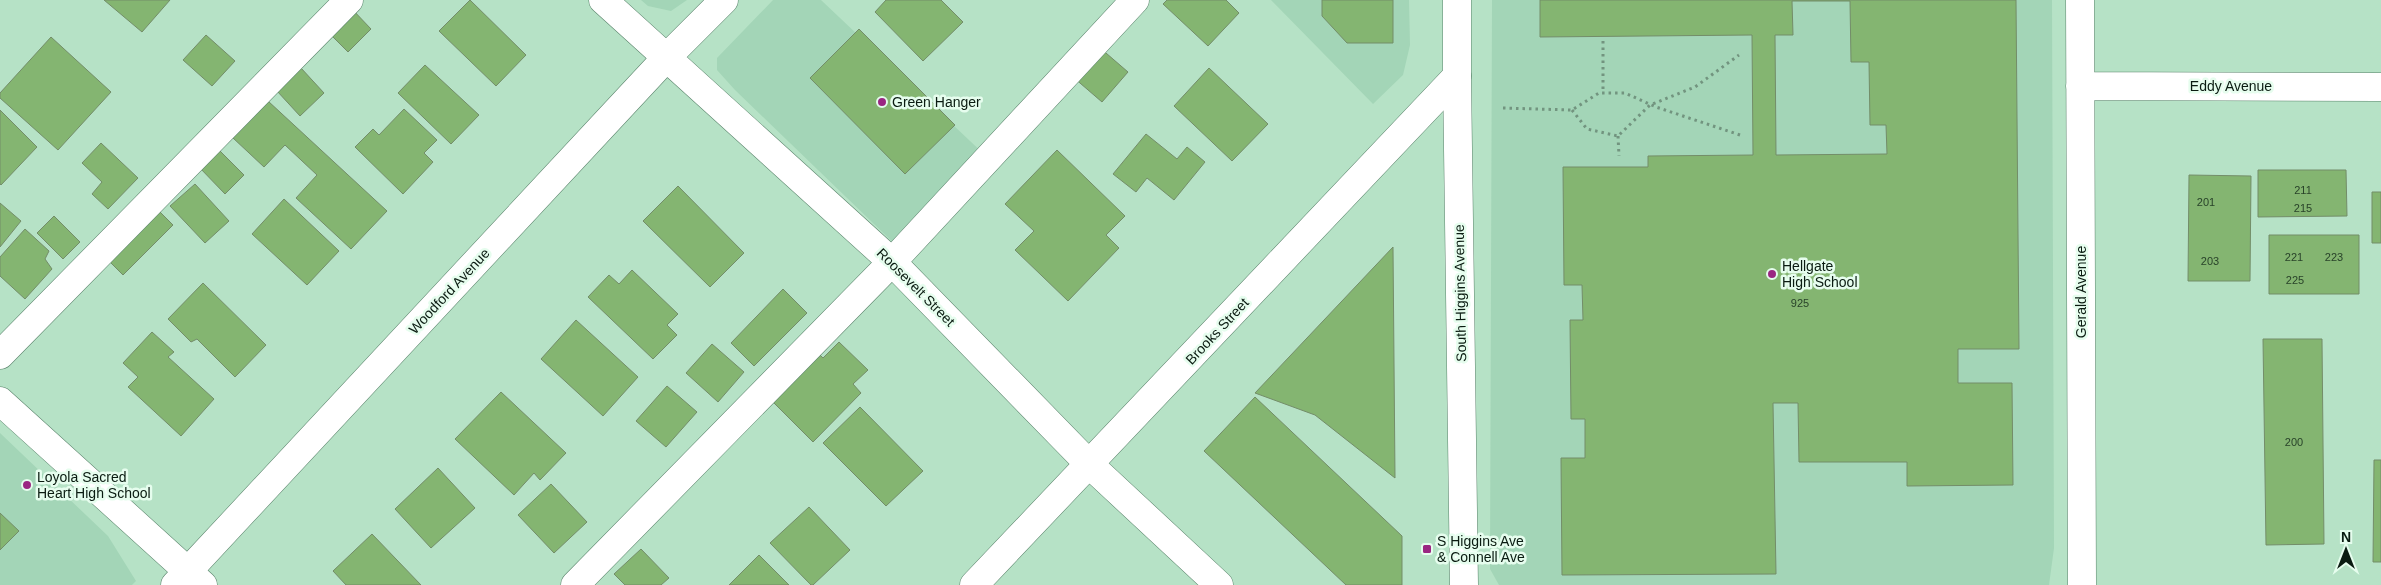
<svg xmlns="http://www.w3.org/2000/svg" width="2381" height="585" viewBox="0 0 2381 585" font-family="Helvetica,sans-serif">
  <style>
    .built { fill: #a3d5b7 }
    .building { fill: #84b571; stroke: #738d69; fill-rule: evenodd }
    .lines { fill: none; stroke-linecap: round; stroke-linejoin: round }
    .minor-casing { stroke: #59826a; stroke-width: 29 }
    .major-casing { stroke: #59826a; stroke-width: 29 }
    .highway-casing { stroke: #59826a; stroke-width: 29 }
    .path { stroke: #72947f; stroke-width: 3; stroke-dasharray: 2.5 4; stroke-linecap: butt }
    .minor { stroke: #fff; stroke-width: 28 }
    .major { stroke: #fff; stroke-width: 28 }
    .highway { stroke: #fff; stroke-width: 28 }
    .poi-dot { fill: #9a2682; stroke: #e6fdee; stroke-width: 2 }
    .labels { text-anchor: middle; stroke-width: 5; stroke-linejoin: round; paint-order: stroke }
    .number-label { font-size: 11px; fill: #284229 }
    .street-label { font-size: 14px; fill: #0a1b11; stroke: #e6fdee }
    .poi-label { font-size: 14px; fill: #0a1b11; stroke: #e6fdee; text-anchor: start }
  </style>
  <rect width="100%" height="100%" fill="#b6e2c6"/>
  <!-- built -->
  <path class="built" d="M641,0H687L671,11L648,6Z
    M773,0H821L988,158L902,251L735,90L717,70V58Z
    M1271,0H1409L1410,45L1403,75L1373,104Z
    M1492,0H2052L2054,548L2049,585H1499L1490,569Z
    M0,433L108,536L136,581L132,585H0Z"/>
  <!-- building -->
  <path class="building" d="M104,0H170L142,32Z
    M470,0L526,55L496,86L439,31Z
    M886,0H941L963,22L923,61L875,12Z
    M1167,0H1226L1239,13L1208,46L1163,4Z
    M1322,0H1393V43H1347L1322,16Z
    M1540,0H2016L2019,349H1958V383H2012L2013,485L1907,486V462H1799L1798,403H1773L1776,574L1562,575L1561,458H1585V419H1571L1570,320H1583L1582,285H1564L1563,167H1648V156L1753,155L1752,35L1540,37ZM1792,1H1850L1851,62H1869L1870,125H1886L1887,154L1776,155L1775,35H1793Z
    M351,8L371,29L348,52L327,31Z
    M859,29L955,125L905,174L810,78Z
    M206,35L235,61L212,86L183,60Z
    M51,37L111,92L58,150L0,98V93Z
    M1099,47L1128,72L1102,102L1073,77Z
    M425,65L479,115L451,144L398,93Z
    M301,68L324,93L300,116L277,91Z
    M1209,68L1268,124L1232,161L1174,106Z
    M268,101L387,211L351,249L296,198L317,175L285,145L264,167L233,138Z
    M404,109L437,140L424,153L433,162L403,194L355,147L373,129L379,135Z
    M0,110L37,147L1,185L0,184Z
    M1146,134L1177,159L1187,147L1205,162L1174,200L1147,178L1136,192L1113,174Z
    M101,143L138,178L108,209L92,194L102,182L82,163Z
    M218,149L244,175L225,194L199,167Z
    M1057,150L1125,216L1106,235L1119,248L1068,301L1015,250L1034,231L1005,204Z
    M2258,170H2346L2347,216L2258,217Z
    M2189,175L2251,176L2250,281H2188Z
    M195,184L229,221L205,243L170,206Z
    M678,186L744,253L710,287L643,221Z
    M2372,192H2381V243H2372Z
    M284,199L339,251L307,285L252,234Z
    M0,203L21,221L0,247Z
    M157,209L173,225L123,275L107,259Z
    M54,216L80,242L63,259L37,233Z
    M25,229L49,251L45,259L52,269L25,299L0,276V257Z
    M2269,235H2359V294H2269Z
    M1393,247L1395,478L1315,415L1255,393Z
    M632,270L678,314L667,325L677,335L653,359L588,297L609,275L619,284Z
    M203,283L266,345L235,377L197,339L191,342L168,319Z
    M783,289L807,313L754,366L731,343Z
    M576,320L638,377L603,416L541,359Z
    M152,332L174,352L168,357L214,399L181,436L128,387L138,377L123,363Z
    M2263,339H2322L2324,544L2266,545Z
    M839,342L868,370L853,384L861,393L813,442L772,401L819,354L823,358Z
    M712,344L744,372L718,402L686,373Z
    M667,386L697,412L666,447L636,421Z
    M501,392L566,453L540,480L534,473L514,495L455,439Z
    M1255,397L1402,536V585H1346L1204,451Z
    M860,407L923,471L886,506L823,443Z
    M2374,460H2381V562H2373Z
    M438,468L475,508L431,548L395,509Z
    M551,484L587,522L554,553L518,515Z
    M809,507L850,550L813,585H811L770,543Z
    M0,513L19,531L0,550Z
    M372,534L421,585H346L333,571Z
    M641,549L669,578L661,585H625L614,574Z
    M759,555L789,585H729Z"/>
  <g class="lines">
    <!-- minor casing -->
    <g class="minor-casing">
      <path id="minor" d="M603,0L892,262L1090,465L1219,585
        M2080,0L2082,585
        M2080,86L2381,87
        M0,355L349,0
        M0,401L203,585
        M175,585L667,57L724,0
        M575,585L892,262L1135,0"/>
    </g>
    <!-- major casing -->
    <g class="major-casing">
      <path id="major" d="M1457,76L1464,585"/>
    </g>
    <!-- highway casing -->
    <g class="highway-casing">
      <path id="highway" d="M974,585L1457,76V0"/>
    </g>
    <!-- path -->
    <path class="path" d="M1603,41V93
      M1503,108L1572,110L1599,93H1625L1656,107L1743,136
      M1572,110L1587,129L1618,136L1650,105L1695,87L1739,55
      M1618,136L1619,156"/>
    <!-- minor -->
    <use href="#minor" class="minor"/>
    <!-- major -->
    <use href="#major" class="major"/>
    <!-- highway -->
    <use href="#highway" class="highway"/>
  </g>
  <!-- markers -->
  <g class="poi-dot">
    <circle cx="882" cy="102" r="5"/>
    <circle cx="1772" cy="274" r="5"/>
    <circle cx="27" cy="485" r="5"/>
    <rect x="1422" y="544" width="10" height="10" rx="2.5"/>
  </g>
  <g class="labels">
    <!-- number labels -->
    <g class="number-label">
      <text x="2303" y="194">211</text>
      <text x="2206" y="206">201</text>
      <text x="2303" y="212">215</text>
      <text x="2294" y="261">221</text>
      <text x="2334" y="261">223</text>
      <text x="2210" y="265">203</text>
      <text x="2295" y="284">225</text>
      <text x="1800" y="307">925</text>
      <text x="2294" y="446">200</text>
    </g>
    <!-- street labels -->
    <g class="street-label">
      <text x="2231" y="91">Eddy Avenue</text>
      <text transform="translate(916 287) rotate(45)" y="5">Roosevelt Street</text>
      <text transform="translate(449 291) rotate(-47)" y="5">Woodford Avenue</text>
      <text transform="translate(2081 292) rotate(-90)" y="5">Gerald Avenue</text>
      <text transform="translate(1460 293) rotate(-91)" y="5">South Higgins Avenue</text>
      <text transform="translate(1217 331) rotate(-47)" y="5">Brooks Street</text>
    </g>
    <!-- poi labels -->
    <g class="poi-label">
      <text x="892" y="107">Green Hanger</text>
      <text x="1782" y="271">Hellgate<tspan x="1782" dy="16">High School</tspan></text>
      <text x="37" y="482">Loyola Sacred<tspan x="37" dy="16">Heart High School</tspan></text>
      <text x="1437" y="546">S Higgins Ave<tspan x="1437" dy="16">&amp; Connell Ave</tspan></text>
    </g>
  </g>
  <!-- north arrow -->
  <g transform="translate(2346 550)" stroke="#e6fdee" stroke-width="4" paint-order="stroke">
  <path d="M0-4L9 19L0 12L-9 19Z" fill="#0a1b11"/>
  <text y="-8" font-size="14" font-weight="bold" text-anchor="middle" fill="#0a1b11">N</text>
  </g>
</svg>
